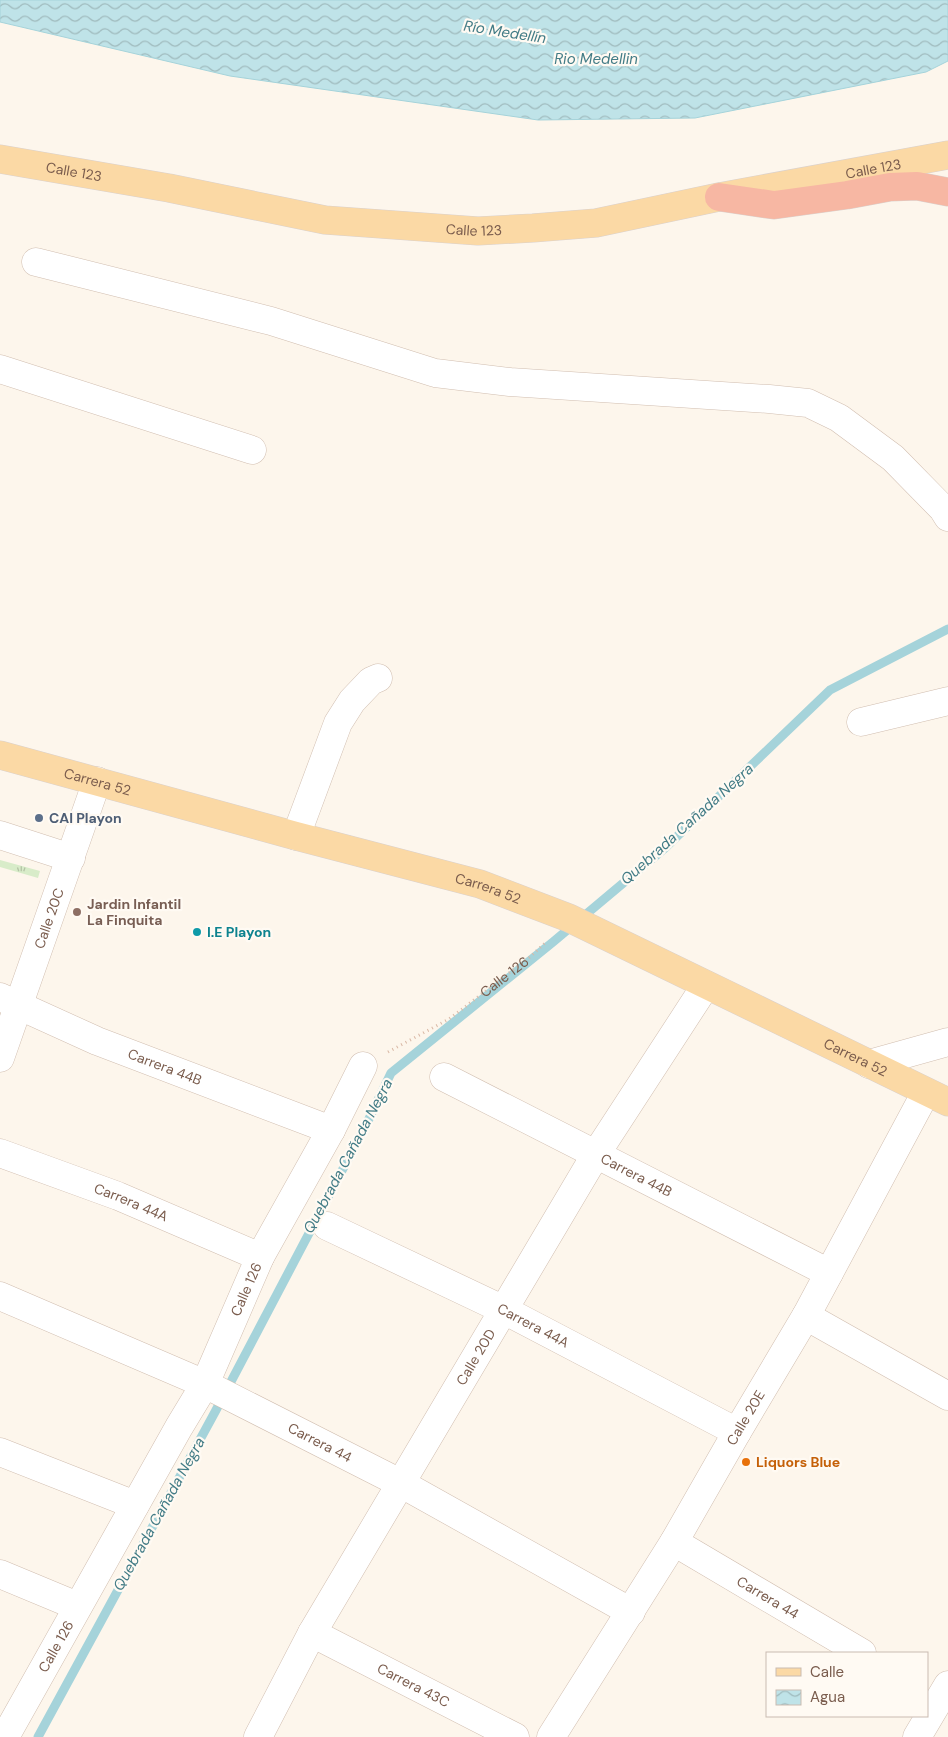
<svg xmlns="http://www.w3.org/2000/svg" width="948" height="1737" viewBox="0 0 948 1737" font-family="'DM Sans',sans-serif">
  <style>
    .park { fill: url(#park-tufts) }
    .water { fill: url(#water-waves); stroke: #a5d3da }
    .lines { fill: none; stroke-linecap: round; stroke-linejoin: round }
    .stream { stroke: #a5d3da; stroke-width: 9 }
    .minor-casing { stroke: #d1beb0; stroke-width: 29 }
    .major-casing { stroke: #dad1cd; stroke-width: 29 }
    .highway-casing { stroke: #dad1cd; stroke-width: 29 }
    .path { stroke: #d9b8a5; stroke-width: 3; stroke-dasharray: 1 4; stroke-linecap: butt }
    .minor { stroke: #fff; stroke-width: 28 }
    .major { stroke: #fbd9a5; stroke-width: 28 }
    .highway { stroke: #f7b7a3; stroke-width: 28 }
    .service-dot { fill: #5c6f8a; stroke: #fffaf3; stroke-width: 2 }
    .education-dot { fill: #8d6e63; stroke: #fffaf3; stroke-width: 2 }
    .culture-dot { fill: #0f9aa8; stroke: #fffaf3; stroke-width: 2 }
    .food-dot { fill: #e8710a; stroke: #fffaf3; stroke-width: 2 }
    .labels { text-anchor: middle; stroke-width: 4.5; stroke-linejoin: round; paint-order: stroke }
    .street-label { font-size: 14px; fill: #7a5c4d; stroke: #fffaf3 }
    .service-label { font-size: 14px; font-weight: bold; fill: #4e5e75; stroke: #fffaf3; text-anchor: start }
    .education-label { font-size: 14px; font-weight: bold; fill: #785e54; stroke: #fffaf3; text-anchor: start }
    .culture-label { font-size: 14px; font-weight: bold; fill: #0d838f; stroke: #fffaf3; text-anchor: start }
    .food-label { font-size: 14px; font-weight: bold; fill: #c56008; stroke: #fffaf3; text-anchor: start }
    .water-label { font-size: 15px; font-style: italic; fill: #437c86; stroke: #fffaf3 }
  </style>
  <defs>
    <pattern id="park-tufts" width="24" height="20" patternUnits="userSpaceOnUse" patternTransform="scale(1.25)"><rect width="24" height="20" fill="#d8ecc9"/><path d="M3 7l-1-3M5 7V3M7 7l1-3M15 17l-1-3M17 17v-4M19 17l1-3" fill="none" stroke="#b4c2a5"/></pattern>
    <pattern id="water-waves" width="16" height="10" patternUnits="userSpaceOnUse" patternTransform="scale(1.25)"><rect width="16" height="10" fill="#bfe3e8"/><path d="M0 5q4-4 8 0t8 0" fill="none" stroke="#a0bbbe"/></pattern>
  </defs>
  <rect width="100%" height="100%" fill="#fdf6ec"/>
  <!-- park -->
  <path class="park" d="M0,860L40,871L38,878L0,867Z"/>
  <!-- water -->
  <path class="water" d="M0,0H948V61L926,72L695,118L538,120L230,76L0,22Z"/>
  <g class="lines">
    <!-- stream -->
    <path class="stream" d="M38,1737L215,1412L366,1125L391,1073L553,942L665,848L830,690L948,629"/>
    <!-- minor casing -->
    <g class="minor-casing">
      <g id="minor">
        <path d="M36,262L271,321L435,373L510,382L769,399L808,403L839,418L893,458L943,509L948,517"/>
        <path d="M0,369L252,450"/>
        <path d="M861,722L948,701"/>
        <path d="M0,835L71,858"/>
        <path d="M296,836L338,723L352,701L371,681L378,678"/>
        <path id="s2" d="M0,997L97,1041L331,1130"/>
        <path id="s3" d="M0,1058L97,781"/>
        <path d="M869,1064L948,1042"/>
        <path id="s4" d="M444,1077L829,1273"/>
        <path id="s5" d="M0,1153L118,1196L260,1257"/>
        <path id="s6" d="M327,1226L504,1310L737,1432"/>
        <path id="s7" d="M0,1296L205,1384L402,1484L631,1612"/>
        <path d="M806,1316L948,1396"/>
        <path d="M0,1452L135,1505"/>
        <path id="s8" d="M674,1542L862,1653"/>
        <path d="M0,1574L77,1606"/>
        <path id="s9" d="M312,1633L515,1737"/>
        <path id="s10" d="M5,1737L179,1427L205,1384L260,1257L331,1130L363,1066"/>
        <path id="s11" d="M258,1737L312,1633L596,1154L706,985"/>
        <path id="s12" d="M551,1737L674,1542L737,1432L806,1316L926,1092"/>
        <path d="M917,1737L948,1685"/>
      </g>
    </g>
    <!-- major casing -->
    <g class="major-casing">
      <g id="major">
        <path id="s13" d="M0,159L169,188L325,220L478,231L533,228L596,223L719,197L948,155"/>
        <path id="s14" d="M0,755L296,836L480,884L569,918L948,1102"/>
      </g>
    </g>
    <!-- highway casing -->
    <g class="highway-casing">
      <path id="highway" d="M719,197L774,205L847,195L890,187L917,186L948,192"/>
    </g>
    <!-- path -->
    <path class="path" id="s1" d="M388,1052L449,1019L530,957L546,942"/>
    <!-- minor -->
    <use href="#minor" class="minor"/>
    <!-- major -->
    <use href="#major" class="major"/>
    <!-- highway -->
    <use href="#highway" class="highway"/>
  </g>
  <!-- markers -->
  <circle class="service-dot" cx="39" cy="818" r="5"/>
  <circle class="education-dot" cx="77" cy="912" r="5"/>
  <circle class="culture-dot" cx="197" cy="932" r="5"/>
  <circle class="food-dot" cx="746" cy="1462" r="5"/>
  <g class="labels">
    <!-- street labels -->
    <g class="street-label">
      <text dy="5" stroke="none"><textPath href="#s13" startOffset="885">Calle 123</textPath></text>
      <text dy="5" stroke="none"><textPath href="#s13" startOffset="75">Calle 123</textPath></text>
      <text dy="5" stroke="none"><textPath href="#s13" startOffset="480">Calle 123</textPath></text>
      <text dy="5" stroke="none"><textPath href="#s14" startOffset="101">Carrera 52</textPath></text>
      <text dy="5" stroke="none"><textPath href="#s14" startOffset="506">Carrera 52</textPath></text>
      <text dy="5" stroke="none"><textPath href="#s3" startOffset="148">Calle 20C</textPath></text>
      <text dy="5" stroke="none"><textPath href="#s1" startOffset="139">Calle 126</textPath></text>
      <text dy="5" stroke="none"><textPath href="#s14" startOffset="911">Carrera 52</textPath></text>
      <text dy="5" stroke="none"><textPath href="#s2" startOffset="179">Carrera 44B</textPath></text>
      <text dy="5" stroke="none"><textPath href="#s4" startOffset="216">Carrera 44B</textPath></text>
      <text dy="5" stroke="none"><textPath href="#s5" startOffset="140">Carrera 44A</textPath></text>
      <text dy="5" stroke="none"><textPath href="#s10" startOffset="509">Calle 126</textPath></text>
      <text dy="5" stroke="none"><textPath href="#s6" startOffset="229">Carrera 44A</textPath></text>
      <text dy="5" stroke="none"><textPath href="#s11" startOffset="438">Calle 20D</textPath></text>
      <text dy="5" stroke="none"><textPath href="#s12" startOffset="374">Calle 20E</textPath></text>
      <text dy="5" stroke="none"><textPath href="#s7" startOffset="352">Carrera 44</textPath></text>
      <text dy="5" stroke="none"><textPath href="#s8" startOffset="109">Carrera 44</textPath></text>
      <text dy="5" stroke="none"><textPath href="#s10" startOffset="104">Calle 126</textPath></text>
      <text dy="5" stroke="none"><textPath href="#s9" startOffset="114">Carrera 43C</textPath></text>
    </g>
    <!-- service labels -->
    <g class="service-label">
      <text x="49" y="823">CAI Playon</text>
    </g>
    <!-- education labels -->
    <g class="education-label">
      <text x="87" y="909">Jardin Infantil<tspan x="87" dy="16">La Finquita</tspan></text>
    </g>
    <!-- culture labels -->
    <g class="culture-label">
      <text x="207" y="937">I.E Playon</text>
    </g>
    <!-- food labels -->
    <g class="food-label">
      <text x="756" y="1467">Liquors Blue</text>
    </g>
    <!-- water labels -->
    <g class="water-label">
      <text transform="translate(505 32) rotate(9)" y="5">Río Medellín</text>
      <text x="596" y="64">Rio Medellin</text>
      <text transform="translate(687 824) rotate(-42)" y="5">Quebrada Cañada Negra</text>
      <text transform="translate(348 1156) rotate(-62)" y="5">Quebrada Cañada Negra</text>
      <text transform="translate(159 1514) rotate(-61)" y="5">Quebrada Cañada Negra</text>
    </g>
  </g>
  <!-- legend -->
  <rect x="766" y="1652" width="162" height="65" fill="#fffaf3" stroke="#cabbb1"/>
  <rect x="776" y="1668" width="25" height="8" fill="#fbd9a5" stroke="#cabbb1"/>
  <text x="810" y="1677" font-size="15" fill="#7a5c4d">Calle</text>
  <rect x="776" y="1690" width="25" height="15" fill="url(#water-waves)" stroke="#cabbb1"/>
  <text x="810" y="1702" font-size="15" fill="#7a5c4d">Agua</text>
</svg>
